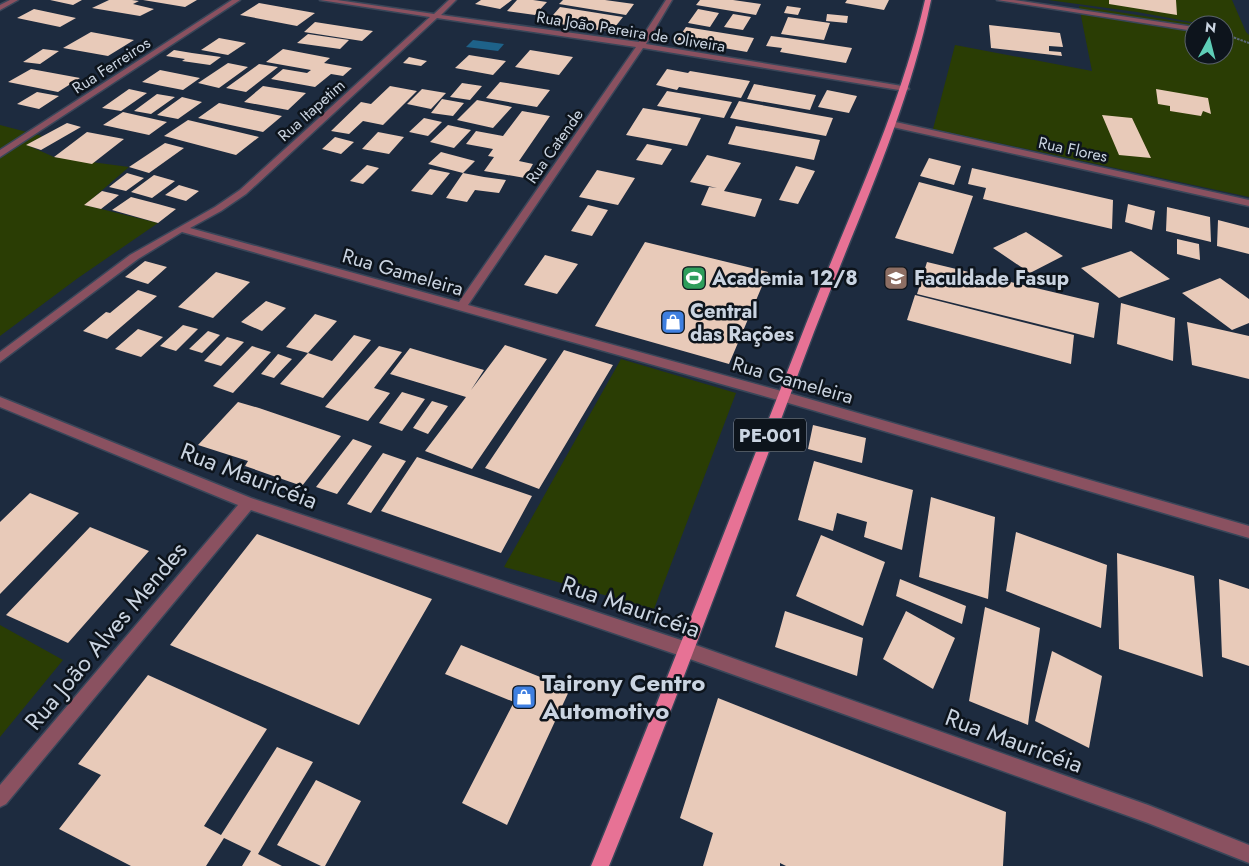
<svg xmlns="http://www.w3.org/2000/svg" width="1249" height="866" viewBox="0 0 1249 866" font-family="Jost,sans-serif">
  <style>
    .green { fill: #2a3d04 }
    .water { fill: #1e6289 }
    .building { fill: #e8cab9 }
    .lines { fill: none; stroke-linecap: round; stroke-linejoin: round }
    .street-casing { stroke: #394659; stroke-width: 3 }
    .primary-casing { stroke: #394659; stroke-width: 3 }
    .path { stroke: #5a6778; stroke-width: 2; stroke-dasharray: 2.5 1; stroke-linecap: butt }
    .street { fill: #8a5160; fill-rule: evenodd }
    .primary { fill: #e77295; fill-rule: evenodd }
    .labels { text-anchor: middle; stroke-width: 5; stroke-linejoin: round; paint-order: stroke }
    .far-street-label { font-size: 16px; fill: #cad4e1; stroke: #0d141c }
    .shield { fill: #0d141c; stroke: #919aa6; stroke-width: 1 }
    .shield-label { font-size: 19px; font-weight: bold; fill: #cad4e1 }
    .street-label { font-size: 20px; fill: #cad4e1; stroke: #0d141c }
    .poi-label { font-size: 20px; font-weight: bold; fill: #cad4e1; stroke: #0d141c; text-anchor: start }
    .near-street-label { font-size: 24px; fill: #cad4e1; stroke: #0d141c }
    .near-poi-label { font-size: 24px; font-weight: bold; fill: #cad4e1; stroke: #0d141c; text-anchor: start }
  </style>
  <rect width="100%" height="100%" fill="#1d2b3f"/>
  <!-- green -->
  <path class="green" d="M1048,0H1232L1246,32L1249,35V197L933,129L955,45L1092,71L1079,6L1202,25H1194V55H1224V25H1208L1137,12Z
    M0,125L42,136L27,145L54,157L129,167L85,205L158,223L78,278L0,336Z
    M621,359L736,393L654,609L504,567Z
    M0,625L63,660L0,737Z"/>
  <!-- water -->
  <path class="water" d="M473,40L504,44L498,51L466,47Z"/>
  <!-- building -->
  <path class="building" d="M50,0H82L73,5Z
    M109,0H132L139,1L133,4L154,9L140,16L92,8Z
    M143,0H197L185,7Z
    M481,0H512L500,9L475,4Z
    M517,0H533L547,2L535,15L507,11Z
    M563,0H605L634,4L626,15L559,4Z
    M700,0H733L761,4L756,15L696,5Z
    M847,0H889L884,10L845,3Z
    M1109,0H1176L1177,15L1109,4Z
    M259,3L315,13L297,26L240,15Z
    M787,6L801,8L798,15L784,13Z
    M560,7L623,17L611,32L547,22Z
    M34,9L76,18L60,27L17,18Z
    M698,9L719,13L710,27L688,23Z
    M733,14L751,17L743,30L724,27Z
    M827,14L848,16L847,23L826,21Z
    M788,17L830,23L824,40L781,34Z
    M315,22L373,31L362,41L304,32Z
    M989,25L1060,33L1063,47L1049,46V51L1061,52L1062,56L991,48Z
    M686,27L754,38L747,52L677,40Z
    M91,32L134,40L108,56L63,48Z
    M308,34L349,40L340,49L297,43Z
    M771,36L787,38L852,48L846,63L780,52L782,48L766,46Z
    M219,38L246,43L228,55L201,50Z
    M43,49L59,51L40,64L23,62Z
    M283,49L330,58L324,63L352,68L343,76L331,74L315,87L271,79L283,69L307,73L311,70L266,62Z
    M174,50L192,53L221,57L210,65L182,61L185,59L166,56Z
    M530,50L573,57L559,75L515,67Z
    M469,55L506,61L493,75L455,68Z
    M409,57L427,61L421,66L403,63Z
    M228,63L248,67L219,88L198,83Z
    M259,64L278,67L246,92L226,88Z
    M31,69L80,78L58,92L8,82Z
    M667,69L688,73L690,71L750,81L741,98L679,87L677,90L656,85Z
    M160,70L200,78L183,90L142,82Z
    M500,82L550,90L537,107L486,98Z
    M462,83L482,86L470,100L450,97Z
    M754,84L816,95L810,110L747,99Z
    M263,86L306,93L288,110L244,102Z
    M390,86L417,91L383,125L363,121L349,134L331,131L361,102L371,104Z
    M129,89L147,93L121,111L102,108Z
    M422,89L446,93L431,109L407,104Z
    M1156,89L1208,98L1211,114L1203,111L1201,116L1170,111V106L1158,104Z
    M827,90L857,96L849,113L818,107Z
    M667,91L732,102L724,118L657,106Z
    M37,92L59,96L39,109L17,104Z
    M157,94L175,97L151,114L134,111Z
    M182,97L202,102L178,119L157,115Z
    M442,99L464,103L453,116L431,113Z
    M477,100L512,107L493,128L457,120Z
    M739,101L833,118L826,136L730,118Z
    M219,103L282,116L263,132L198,118Z
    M643,108L701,118L687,146L626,135Z
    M522,111L550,116L519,161L533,164L525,178L484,171L494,157L488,156L493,149L466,144L476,131L503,136Z
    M123,112L167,122L149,135L103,125Z
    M1102,115L1132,118L1151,158L1119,155Z
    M424,118L442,122L428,136L409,132Z
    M188,120L259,137L236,155L164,136Z
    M67,123L81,127L41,150L26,145Z
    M448,125L471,130L454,148L430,142Z
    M736,126L820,140L814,160L728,144Z
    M87,132L124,139L92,164L54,157Z
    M378,132L404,137L389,154L362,149Z
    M335,137L354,142L341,154L322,149Z
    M165,143L184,148L149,173L129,167Z
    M647,144L672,149L662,165L636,160Z
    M441,152L475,161L463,173L428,164Z
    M707,155L741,163L724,191L762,199L755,217L701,205L709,187L717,188L690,182Z
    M929,158L961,166L954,185L920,176Z
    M367,165L379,168L363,184L350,181Z
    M796,166L815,171L798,204L779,200Z
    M972,168L1113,200L1112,229L983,199L986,188L968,184Z
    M430,169L450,173L432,195L411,191Z
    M597,170L635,178L618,205L579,197Z
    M127,173L144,178L126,191L109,187Z
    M463,173L484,177L506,180L499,193L475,190L467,202L446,198Z
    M154,175L175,181L152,198L131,192Z
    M919,182L973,196L953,254L895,238Z
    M179,185L199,191L186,201L165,195Z
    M102,191L119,195L101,209L84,205Z
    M131,197L158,204L176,209L158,223L112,210Z
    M1128,204L1155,211L1152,230L1125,222Z
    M588,205L608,210L592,236L571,231Z
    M1167,207L1210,217L1211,242L1166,231Z
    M1218,220L1249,228V254L1217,246Z
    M1026,232L1063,256L1030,273L993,248Z
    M1177,239L1199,244L1200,260L1177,254Z
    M645,242L768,272L729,364L595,326Z
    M1131,251L1170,279L1119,298L1081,268Z
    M545,255L578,264L557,294L524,285Z
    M145,261L167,267L148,284L125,277Z
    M927,262L1099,303L1094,338L917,294Z
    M216,272L250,282L213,318L178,307Z
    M1220,278L1249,299V323L1232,330L1182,293Z
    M138,290L157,296L107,339L83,331L106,312L110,313Z
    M915,295L1074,335L1071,364L907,320Z
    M266,301L286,308L262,331L241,322Z
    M1121,303L1175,318L1173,361L1117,344Z
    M315,314L337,321L308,353L286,347Z
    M1187,322L1249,336V379L1192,365Z
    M183,325L198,329L176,351L160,346Z
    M138,329L163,337L141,357L115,349Z
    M208,331L220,335L202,353L189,349Z
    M354,335L371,340L323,398L280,384L308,353L332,361Z
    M227,337L244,342L221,366L204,361Z
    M505,345L547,359L472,469L425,451L466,397L390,374L410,348L484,370L471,390Z
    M252,346L271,352L233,393L213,386Z
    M379,346L402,352L374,388L390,393L368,421L325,407Z
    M564,350L613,365L539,489L485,468Z
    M278,354L292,359L274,378L261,374Z
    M402,392L425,399L402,431L379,423Z
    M432,401L448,406L428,434L413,428Z
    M238,402L259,408L341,436L302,486L245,466L248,461L198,445Z
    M813,425L866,438L862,463L808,449Z
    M353,439L372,446L337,494L316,487Z
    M383,453L406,461L371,513L347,504Z
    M417,457L532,496L501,553L381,511Z
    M814,461L913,490L902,550L864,537L867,522L837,513L833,531L798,520Z
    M30,493L79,513L0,594V522Z
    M931,497L995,517L988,599L919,577Z
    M90,527L149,551L68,643L6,615Z
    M1016,532L1107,565L1101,628L1006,591Z
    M257,534L432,599L359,725L170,645Z
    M821,535L885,562L863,626L796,596Z
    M1117,553L1194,576L1203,677L1119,649Z
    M900,579L966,606L962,624L896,596Z
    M1219,579L1249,589V666L1222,657Z
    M985,607L1040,628L1028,725L969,701Z
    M785,611L863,638L857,676L775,647Z
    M906,611L955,638L933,689L883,659Z
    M461,645L570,689L507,825L462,803L514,702L445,674Z
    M1052,651L1102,676L1089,748L1035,721Z
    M148,675L267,729L204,826L221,835L277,747L313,762L258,854L282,866H242L251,851L224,838L206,866H131L59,829L101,775L78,764Z
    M718,698L1006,812L1003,866H786L780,863V866H703L713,833L680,818Z
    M316,780L361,801L325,866H321L277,845Z"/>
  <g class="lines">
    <!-- street casing -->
    <g class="street-casing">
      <path id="street" d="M10,0H18L0,10V5Z
        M232,0H240L0,157V150Z
        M320,0H337L434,14L449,0H456L441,15L639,42L666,0H672L646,44L908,87L909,89L905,91L643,48L468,305L785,392L1249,526V538L785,402L182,232L138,259L0,362V352L130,255L215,207L240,190L430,17ZM437,18L636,47L459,302L190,228L221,211L246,194Z
        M997,0H1014L1194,27V31Z
        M891,121L1249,200V206L888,126L887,124Z
        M0,397L251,498L687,642L1148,805L1249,845V863L1148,823L687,658L251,510L6,804L0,807V785L238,505L0,407Z"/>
    </g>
    <!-- primary casing -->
    <g class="primary-casing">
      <path id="primary" d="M925,0H931C907,116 856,222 814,332C746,511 681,690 609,866H591C665,686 735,505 806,324C848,216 899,113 925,0Z"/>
    </g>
    <!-- path -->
    <path class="path" d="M1224,34L1249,43"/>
    <!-- street -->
    <use href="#street" class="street"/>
    <!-- primary -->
    <use href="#primary" class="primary"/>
  </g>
  <!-- icons -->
  <defs>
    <g id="stadium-square" transform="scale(1.25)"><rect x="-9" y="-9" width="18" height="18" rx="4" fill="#2e9e5b" stroke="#0d141c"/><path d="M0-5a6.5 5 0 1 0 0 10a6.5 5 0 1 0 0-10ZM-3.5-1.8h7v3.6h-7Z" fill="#fff"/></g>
    <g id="university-square" transform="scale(1.25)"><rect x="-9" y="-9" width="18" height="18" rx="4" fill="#8d6e63" stroke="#0d141c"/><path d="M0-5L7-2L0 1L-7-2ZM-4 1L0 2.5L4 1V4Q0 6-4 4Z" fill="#fff"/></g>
    <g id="shop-square" transform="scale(1.25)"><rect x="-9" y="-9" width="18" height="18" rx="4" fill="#3f7fe0" stroke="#0d141c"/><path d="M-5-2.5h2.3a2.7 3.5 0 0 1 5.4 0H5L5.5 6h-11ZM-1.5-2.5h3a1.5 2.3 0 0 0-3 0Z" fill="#fff"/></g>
  </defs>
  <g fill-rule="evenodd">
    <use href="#stadium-square" x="694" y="278"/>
    <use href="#university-square" x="896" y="278"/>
    <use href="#shop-square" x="673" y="322"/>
    <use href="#shop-square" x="524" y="697"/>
  </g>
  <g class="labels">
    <!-- far-street labels -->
    <g class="far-street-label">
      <text transform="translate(631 31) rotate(9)" y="6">Rua João Pereira de Oliveira</text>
      <text transform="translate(111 65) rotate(-33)" y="6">Rua Ferreiros</text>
      <text transform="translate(311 110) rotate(-42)" y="6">Rua Itapetim</text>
      <text transform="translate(554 146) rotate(-55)" y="6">Rua Catende</text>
      <text transform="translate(1073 149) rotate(12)" y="6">Rua Flores</text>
    </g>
    <!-- shield labels -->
    <rect class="shield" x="734" y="418.5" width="72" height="33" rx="4"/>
    <g class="shield-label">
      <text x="770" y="442">PE-001</text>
    </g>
    <!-- street labels -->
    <g class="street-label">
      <text transform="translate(403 272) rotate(16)" y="7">Rua Gameleira</text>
      <text transform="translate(793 380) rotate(16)" y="7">Rua Gameleira</text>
    </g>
    <!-- poi labels -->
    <g class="poi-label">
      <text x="712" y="285">Academia 12/8</text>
      <text x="914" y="285">Faculdade Fasup</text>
      <text x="690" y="318">Central<tspan x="690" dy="23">das Rações</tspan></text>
    </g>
    <!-- near-street labels -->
    <g class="near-street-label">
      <text transform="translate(249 476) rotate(21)" y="8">Rua Mauricéia</text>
      <text transform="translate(631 607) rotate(19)" y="8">Rua Mauricéia</text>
      <text transform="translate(106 636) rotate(-50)" y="8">Rua João Alves Mendes</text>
      <text transform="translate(1014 741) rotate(20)" y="8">Rua Mauricéia</text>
    </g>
    <!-- near-poi labels -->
    <g class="near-poi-label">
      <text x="542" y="691">Tairony Centro<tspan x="542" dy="28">Automotivo</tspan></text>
    </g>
  </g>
  <!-- north arrow -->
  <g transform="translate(1209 40) rotate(7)"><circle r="24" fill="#0d141c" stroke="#59616b"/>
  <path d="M0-4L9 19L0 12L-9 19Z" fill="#5eceb7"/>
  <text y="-8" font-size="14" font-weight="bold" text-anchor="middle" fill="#cad4e1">N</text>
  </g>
</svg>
